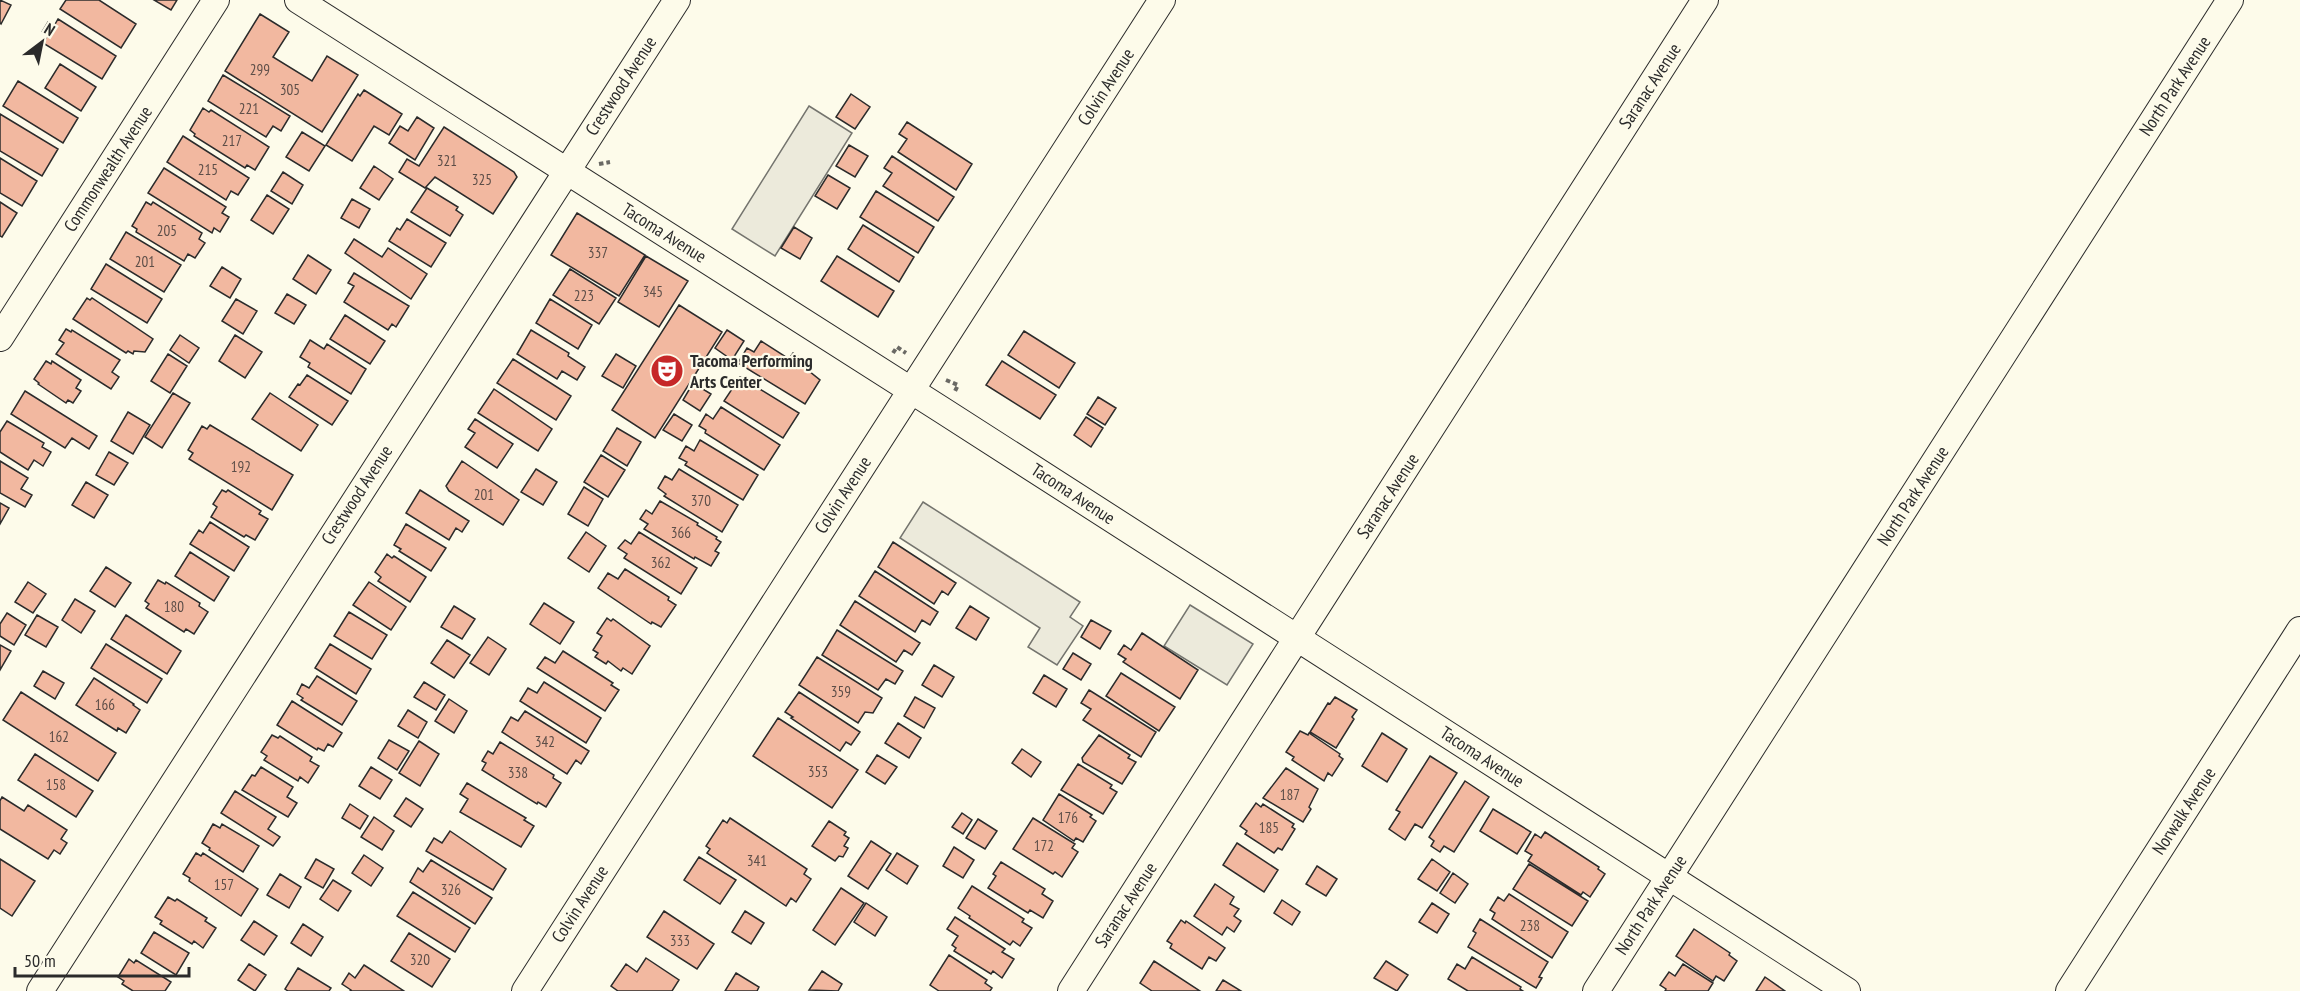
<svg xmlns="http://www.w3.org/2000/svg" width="2300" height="991" viewBox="0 0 2300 991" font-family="'PT Sans Narrow',sans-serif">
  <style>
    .parking { fill: #eceadb; stroke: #74746e; stroke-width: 1.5 }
    .building { fill: #f2b8a0; stroke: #2b2b2b; stroke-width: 1.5 }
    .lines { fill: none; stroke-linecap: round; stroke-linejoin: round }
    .minor-casing { stroke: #2b2b2b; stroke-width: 28 }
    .path { stroke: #6a6964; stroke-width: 4; stroke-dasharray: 4.5 3; stroke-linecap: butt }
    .minor { stroke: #fdfbea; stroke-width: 26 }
    .labels { text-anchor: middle; stroke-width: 4.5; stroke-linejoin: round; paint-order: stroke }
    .number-label { font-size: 15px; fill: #5d4e48 }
    .street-label { font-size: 18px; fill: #2b2b2b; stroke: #fdfbea }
    .poi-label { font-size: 18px; font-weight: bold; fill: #2b2b2b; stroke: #fdfbea; text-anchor: start }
  </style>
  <rect width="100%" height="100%" fill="#fdfbea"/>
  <!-- parking -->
  <path class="parking" d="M809,106L852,133L775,256L732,229Z
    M923,502L1080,602L1070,617L1083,626L1057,665L1028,647L1040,628L900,538Z
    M1190,605L1253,644L1227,685L1164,646Z"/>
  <!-- building -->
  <path class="building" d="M0,0L11,5L1,24L0,23Z
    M66,0H99L136,24L121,48L60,9Z
    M154,0H177L171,10Z
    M260,14L289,32L273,57L312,81L327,56L358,75L322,132L225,71Z
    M58,19L116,56L102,79L43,43L48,35L42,32L48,22L54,26Z
    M60,64L96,87L81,111L45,88Z
    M223,75L290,116L281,131L273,126L266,137L208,101Z
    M18,81L78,118L63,143L3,106Z
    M364,90L402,114L389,135L374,126L352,161L326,145L358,94L360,96Z
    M851,94L870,107L855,129L836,117Z
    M203,108L209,112L211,110L269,147L255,170L247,165L245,168L194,136L195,134L190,130Z
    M0,114L58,149L42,176L0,151Z
    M417,117L434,128L415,160L389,143L400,126L408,131Z
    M907,122L972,164L956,190L898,152L907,139L899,134Z
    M444,127L514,172L517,177L493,214L435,177L425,188L399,172L407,159L419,166Z
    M302,132L325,146L309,171L286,157Z
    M183,136L249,178L238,195L231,191L226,200L167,162Z
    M849,145L868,156L855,177L836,166Z
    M892,156L954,197L938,221L883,186L892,173L884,168Z
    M0,158L37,181L22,206L0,193Z
    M374,166L393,179L379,200L360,188Z
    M164,168L226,207L222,213L229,217L220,232L214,228L212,233L148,193Z
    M283,172L303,185L292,204L271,191Z
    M828,175L850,188L837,209L815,196Z
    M427,188L458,207L456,210L463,215L450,236L411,212Z
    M876,191L934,227L918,253L860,217Z
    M267,195L289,209L273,234L251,220Z
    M352,199L370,209L359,228L341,218Z
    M0,202L17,213L2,237L0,236Z
    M146,202L151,205L153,202L202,233L199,239L205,243L195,258L188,254L184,261L136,232L137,229L132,226Z
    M577,213L645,255L619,296L551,255Z
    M407,219L446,243L431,267L389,241L397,228L400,230Z
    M863,225L914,257L899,282L848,249Z
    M794,227L812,238L800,259L781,248Z
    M126,232L181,265L164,292L110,259Z
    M354,239L382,257L388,248L427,274L411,299L345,253Z
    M308,255L331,270L316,294L293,279Z
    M646,256L688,281L659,327L618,302Z
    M837,256L894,291L878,317L821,281Z
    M106,264L162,299L147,323L91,289Z
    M222,267L241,279L230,298L210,286Z
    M570,269L616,298L599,324L553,295Z
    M354,273L409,306L396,327L392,324L388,330L344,302L354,286L348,283Z
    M287,294L306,305L294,324L275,313Z
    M87,298L90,300L92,298L153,339L145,352L134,351L133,354L128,351L126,353L73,319Z
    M236,299L257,311L243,334L222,321Z
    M550,299L592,325L578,349L536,323Z
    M679,305L722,332L655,438L612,410Z
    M345,315L385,341L370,364L330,339Z
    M66,329L71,332L72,330L120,360L112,372L119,377L111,389L56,354L64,343L59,340Z
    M531,330L569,353L568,356L585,367L577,380L562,371L557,379L517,354Z
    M727,330L744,341L732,360L715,348Z
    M1024,331L1075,363L1059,388L1008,355Z
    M180,335L199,348L189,363L170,350Z
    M235,335L262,352L245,378L219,361Z
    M310,340L324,349L327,344L366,369L351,394L308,367L310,363L300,357Z
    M761,341L789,359L793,353L812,366L809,371L820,380L805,404L738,363L747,348L754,352Z
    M168,354L187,366L170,393L151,381Z
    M616,354L636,366L623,388L602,376Z
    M513,359L571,396L556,420L497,383Z
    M46,361L51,364L52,361L81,380L76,388L81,391L73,403L68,400L66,403L38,384L39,383L34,379Z
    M1002,361L1056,395L1040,419L986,385Z
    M307,375L348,401L332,425L289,397L298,384L300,385Z
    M740,377L799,413L783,438L724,401Z
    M693,383L711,394L700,411L683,400Z
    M494,389L552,429L538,451L478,413Z
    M25,391L97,436L89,449L72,438L65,448L11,414Z
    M173,393L190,403L162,448L145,437Z
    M270,393L318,425L301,451L252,419Z
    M1098,397L1116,408L1105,425L1087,414Z
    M721,407L780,445L764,470L705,433L706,430L699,426L706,414L713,419Z
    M128,412L150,425L133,454L111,441Z
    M674,414L692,425L682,441L663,430Z
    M1086,417L1103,428L1091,447L1074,435Z
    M475,419L513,444L497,468L465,447L475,433L468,429Z
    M7,421L44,443L42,447L51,452L43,466L34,460L28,470L0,452V432Z
    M210,425L293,475L272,510L189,459L193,453L188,450L202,426L207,429Z
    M617,428L641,442L627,466L603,451Z
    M700,440L758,475L743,500L685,465L687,462L679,458L686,446L694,451Z
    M109,452L128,463L114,485L96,475Z
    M601,455L625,470L608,497L584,482Z
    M0,461L28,478L21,489L32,495L25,507L0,493Z
    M462,461L519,500L503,525L449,491L446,486Z
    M536,469L557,482L543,505L521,492Z
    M679,469L738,505L722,532L664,496L666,494L658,488L665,476L672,480Z
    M86,482L108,495L94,518L72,505Z
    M584,487L603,499L588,526L568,514Z
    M222,490L226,492L228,490L261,511L259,514L268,519L255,540L246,535L244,537L211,517L217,507L213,504Z
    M420,490L469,521L462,532L456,528L449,540L406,513Z
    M660,501L698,523L697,525L717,537L716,539L721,542L715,551L719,553L711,566L695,557L694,559L644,529L648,524L640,519L646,510L652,514Z
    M0,503L9,508L0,524Z
    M210,522L249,547L234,571L190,544L199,530L203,533Z
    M406,524L446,548L431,571L399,551L401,549L394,545Z
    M586,532L606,546L589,572L568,558Z
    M639,532L697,568L681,594L624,558L627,554L618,548L625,540L631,544Z
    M893,542L956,583L948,595L942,591L934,604L878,567Z
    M190,552L229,577L214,601L175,576Z
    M387,554L392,558L394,556L426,577L410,602L378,581L381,577L375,572Z
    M106,567L131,583L115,607L90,591Z
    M625,569L669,597L668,600L676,605L661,627L652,622L651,624L598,588L608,573L618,579Z
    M875,571L938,612L930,625L922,620L915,632L859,596Z
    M158,580L165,584L166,582L200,603L199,606L208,612L194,634L186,629L184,632L146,608L149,604L145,601Z
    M28,582L46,594L33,613L15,602Z
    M369,582L406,607L391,630L353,605Z
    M75,599L95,611L81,633L62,620Z
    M855,601L920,643L912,655L904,650L896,662L840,625Z
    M544,603L574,622L560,644L530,624Z
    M454,606L475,619L462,639L441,627Z
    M970,606L989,618L976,640L956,628Z
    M349,612L387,635L372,659L334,636Z
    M7,613L26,625L14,645L0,636V624Z
    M37,615L58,627L46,647L25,635Z
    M126,615L181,651L167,674L111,639Z
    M607,618L611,621L613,619L650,646L632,674L623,668L621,671L608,661L606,664L595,657L598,653L593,650L602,636L597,633Z
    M1091,620L1111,631L1100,649L1081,637Z
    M837,630L903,671L895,684L886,679L878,690L822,655Z
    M1142,633L1198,670L1180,699L1123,662L1126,659L1118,654L1124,645L1131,650Z
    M488,637L506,649L489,675L470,663Z
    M447,640L470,655L454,678L431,663Z
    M106,644L162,679L147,703L91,668Z
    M330,644L371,669L356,694L315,668Z
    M0,645L11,651L0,670Z
    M563,651L613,683L611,685L619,690L605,711L537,668L545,657L555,663Z
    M1073,653L1091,664L1081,680L1063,669Z
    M817,657L882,698L873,713L865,712L858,723L799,685Z
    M934,665L954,677L942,697L922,685Z
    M43,671L64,683L55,699L34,686Z
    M1121,673L1175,707L1159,731L1106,696Z
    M1044,675L1067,689L1056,707L1033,693Z
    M317,676L357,701L342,725L301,700L303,698L297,694L302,684L309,688Z
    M94,678L134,704L133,705L140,710L126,733L118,728L117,731L76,705Z
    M424,682L445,695L436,710L414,697Z
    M544,682L601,718L586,743L520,701L528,688L537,693Z
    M1089,690L1156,732L1141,757L1083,720L1091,709L1081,703Z
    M21,692L116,753L98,781L3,720Z
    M799,692L860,732L851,745L846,742L840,751L791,718L793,717L785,712Z
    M915,697L935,708L924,728L904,716Z
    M1335,697L1357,710L1352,717L1354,719L1336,748L1310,732L1328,703L1330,704Z
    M449,699L467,711L454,733L435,721Z
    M292,701L342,733L333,747L328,744L324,751L318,748L317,750L277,725Z
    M408,710L427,722L418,738L398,726Z
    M525,711L589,751L581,764L576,760L567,774L502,732L511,717L518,721Z
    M778,718L858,770L832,808L753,756Z
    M898,723L921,738L909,758L885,743Z
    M1300,731L1308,735L1309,733L1340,754L1339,756L1343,759L1332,776L1328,773L1324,781L1292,760L1294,757L1286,752Z
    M1382,733L1407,749L1387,782L1362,766Z
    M272,735L278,738L280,736L312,757L310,761L319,766L308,783L300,777L298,781L264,760L267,756L261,752Z
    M1099,735L1130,755L1128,758L1136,762L1122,784L1083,762L1082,758Z
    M389,740L409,751L397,770L378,758Z
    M419,741L439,754L420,786L399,773Z
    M500,742L554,775L553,778L561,783L546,807L538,802L537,804L482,770L486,763L482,761L488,751L493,754Z
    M1022,749L1041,762L1031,777L1012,763Z
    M35,754L93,791L76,817L18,780Z
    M877,755L897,767L885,784L866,772Z
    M1430,756L1457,773L1422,828L1415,824L1405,840L1389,829L1400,812L1396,810Z
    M1078,764L1112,785L1110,788L1117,792L1103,814L1061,790Z
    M261,767L293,787L287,797L297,803L288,817L242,790L252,775L255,776Z
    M371,767L392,780L380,799L359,786Z
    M1286,768L1318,789L1309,807L1311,809L1303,822L1263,798Z
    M1465,781L1489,797L1454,852L1444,846L1440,852L1431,846L1434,841L1429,837Z
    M467,783L526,818L524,820L534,826L521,847L460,812L468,799L460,794Z
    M235,791L276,817L268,829L280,837L273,846L221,813Z
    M1059,794L1092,815L1090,817L1096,821L1083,842L1076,838L1074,841L1043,820Z
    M2,797L24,811L28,805L67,830L61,839L67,843L60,854L54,850L48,859L0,829V801Z
    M406,798L423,809L411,827L394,816Z
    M1256,803L1261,807L1263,804L1294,824L1292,827L1295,829L1282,850L1278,848L1274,853L1245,834L1247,831L1240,826Z
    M350,804L368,816L360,829L342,818Z
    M1493,809L1531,832L1517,854L1480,831Z
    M962,813L972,820L963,834L952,827Z
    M374,817L394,831L382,850L361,837Z
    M730,818L807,869L804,874L811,879L796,902L791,898L786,906L707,853L710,849L706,846L723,820L727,823Z
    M1033,818L1075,844L1072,848L1078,852L1062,877L1055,872L1053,874L1013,849Z
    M978,819L997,831L985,849L966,838Z
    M829,821L846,832L844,835L849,838L844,846L848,848L843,857L839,856L835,861L812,846Z
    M213,824L220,828L222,824L259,846L243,872L209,850L210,848L202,843Z
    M450,831L506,869L493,890L426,851L434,838L442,843Z
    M1545,832L1599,867L1598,869L1605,874L1590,897L1583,892L1581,895L1528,861L1532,855L1525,851L1535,834L1541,838Z
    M871,841L891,854L868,889L848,876Z
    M1237,843L1278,870L1264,892L1223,865Z
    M954,847L974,860L963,878L943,866Z
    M196,853L201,856L203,853L258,889L241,916L189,881L190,878L183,874Z
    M897,853L918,866L907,884L886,870Z
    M364,855L383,868L371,886L352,873Z
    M699,857L736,880L720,904L684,880Z
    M0,859L35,881L12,916L0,908Z
    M316,859L334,869L323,888L305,878Z
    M1432,859L1450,872L1437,891L1418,879Z
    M431,860L492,898L475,924L410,882L418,868L423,872Z
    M1001,862L1045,889L1042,894L1053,901L1043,918L1030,910L1028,913L988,888L996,876L993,874Z
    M1529,864L1588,901L1572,926L1513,889Z
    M1317,866L1337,879L1326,896L1306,884Z
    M1453,873L1468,884L1455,903L1440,893Z
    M280,874L301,887L289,908L267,895Z
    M333,880L351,891L338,911L320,899Z
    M1215,884L1234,897L1230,904L1239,909L1234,916L1241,921L1234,932L1227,927L1222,935L1194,916Z
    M972,886L1024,919L1022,922L1032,928L1020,946L1013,941L1010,945L969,918L970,916L958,908Z
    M841,888L864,903L835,945L813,930Z
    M413,892L470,928L455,952L397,916Z
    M1509,894L1568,932L1552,958L1492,919L1495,913L1490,910L1498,897L1504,901Z
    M168,897L175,901L177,899L207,918L205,921L216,928L203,948L194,941L192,944L160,924L162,921L155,917Z
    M1282,900L1300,912L1292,925L1274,913Z
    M866,903L887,917L875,936L854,922Z
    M1432,903L1449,914L1437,933L1419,922Z
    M664,911L714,944L697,969L647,937Z
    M745,911L764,923L751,944L732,932Z
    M955,917L1005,949L1002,952L1014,959L1002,978L993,971L991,974L954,951L956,948L952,945L958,936L947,929Z
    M1480,919L1548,962L1539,977L1542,978L1536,988L1468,947L1476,933L1473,931Z
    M1181,920L1185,923L1186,921L1225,948L1216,961L1209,957L1202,969L1170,948L1172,944L1167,941Z
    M254,921L277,936L264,955L241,940Z
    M303,924L323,937L311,956L291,943Z
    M1694,929L1730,953L1729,955L1737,961L1724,981L1716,976L1713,981L1676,956Z
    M154,932L189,953L176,975L141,953Z
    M409,933L450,959L432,987L391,961Z
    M949,955L987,980L985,983L992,988L990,991H939L930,985Z
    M1472,957L1521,987L1520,989L1523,991H1468L1448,979L1457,964L1465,969Z
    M646,958L679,980L672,991H618L611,986L626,964L637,972Z
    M129,959L134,963L136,960L171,982L165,991H133L122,984L124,981L118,977Z
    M1154,961L1200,991H1152L1140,983Z
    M1386,961L1408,975L1397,991L1374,978Z
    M249,964L266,975L255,991L238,980Z
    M1683,964L1713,983L1708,991H1665L1666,989L1660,985L1669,972L1675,976Z
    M364,965L404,991H350L351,990L342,984L349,973L355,978Z
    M298,968L331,988L329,991H288L285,989Z
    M822,971L842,984L838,991L809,990Z
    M736,973L759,987L757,991H725Z
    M1765,977L1785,991H1756Z
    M1223,980L1241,991H1216Z"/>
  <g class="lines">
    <!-- minor casing -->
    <g class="minor-casing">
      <path id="minor" d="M298,0L942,410L1847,991
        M0,338L216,0
        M40,991L677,0
        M525,991L1162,0
        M1071,991L1705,0
        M1596,991L2230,0
        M2069,991L2300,630"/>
    </g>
    <!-- path -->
    <path class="path" d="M599,164L610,162
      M893,353L897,347L906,353
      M946,380L958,385L955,391"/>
    <!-- minor -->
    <use href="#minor" class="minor"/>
  </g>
  <!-- icons -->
  <defs>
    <g id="theatre-disc" transform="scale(1.725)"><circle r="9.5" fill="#c62828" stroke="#fdfbea"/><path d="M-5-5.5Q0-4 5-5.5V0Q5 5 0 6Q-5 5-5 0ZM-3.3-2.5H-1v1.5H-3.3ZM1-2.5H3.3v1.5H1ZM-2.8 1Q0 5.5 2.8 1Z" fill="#fff"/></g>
  </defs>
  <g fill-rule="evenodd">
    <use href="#theatre-disc" x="667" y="371"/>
  </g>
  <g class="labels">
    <!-- number labels -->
    <g class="number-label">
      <text x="260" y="75">299</text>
      <text x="290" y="95">305</text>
      <text x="249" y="114">221</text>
      <text x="232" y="146">217</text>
      <text x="447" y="166">321</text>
      <text x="208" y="175">215</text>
      <text x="482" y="185">325</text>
      <text x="167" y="236">205</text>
      <text x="598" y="258">337</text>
      <text x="145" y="267">201</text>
      <text x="653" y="297">345</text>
      <text x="584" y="301">223</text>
      <text x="241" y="472">192</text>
      <text x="484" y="500">201</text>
      <text x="701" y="506">370</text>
      <text x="681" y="538">366</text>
      <text x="661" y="568">362</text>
      <text x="174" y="612">180</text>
      <text x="841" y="697">359</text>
      <text x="105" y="710">166</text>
      <text x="59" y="742">162</text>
      <text x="545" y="747">342</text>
      <text x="818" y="777">353</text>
      <text x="518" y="778">338</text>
      <text x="56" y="790">158</text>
      <text x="1290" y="800">187</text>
      <text x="1068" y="823">176</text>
      <text x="1269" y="833">185</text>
      <text x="1044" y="851">172</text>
      <text x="757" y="866">341</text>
      <text x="224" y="890">157</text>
      <text x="451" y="895">326</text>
      <text x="1530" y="931">238</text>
      <text x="680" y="946">333</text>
      <text x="420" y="965">320</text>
    </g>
    <!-- street labels -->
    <g class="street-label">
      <text transform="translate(621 86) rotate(-57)" y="6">Crestwood Avenue</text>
      <text transform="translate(1650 86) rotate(-57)" y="6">Saranac Avenue</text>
      <text transform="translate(2175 86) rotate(-57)" y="6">North Park Avenue</text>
      <text transform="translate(1106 87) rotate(-57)" y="6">Colvin Avenue</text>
      <text transform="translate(108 169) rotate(-57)" y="6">Commonwealth Avenue</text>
      <text transform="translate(664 233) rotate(32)" y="6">Tacoma Avenue</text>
      <text transform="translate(1073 494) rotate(33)" y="6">Tacoma Avenue</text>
      <text transform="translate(357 495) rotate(-57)" y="6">Crestwood Avenue</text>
      <text transform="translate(843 495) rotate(-57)" y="6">Colvin Avenue</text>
      <text transform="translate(1388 496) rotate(-57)" y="6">Saranac Avenue</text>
      <text transform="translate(1913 496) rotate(-57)" y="6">North Park Avenue</text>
      <text transform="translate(1482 757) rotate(33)" y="6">Tacoma Avenue</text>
      <text transform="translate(2184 811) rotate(-57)" y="6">Norwalk Avenue</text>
      <text transform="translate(580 904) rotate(-57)" y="6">Colvin Avenue</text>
      <text transform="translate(1126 905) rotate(-57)" y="6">Saranac Avenue</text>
      <text transform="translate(1651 905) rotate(-57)" y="6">North Park Avenue</text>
    </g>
    <!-- poi labels -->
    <g class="poi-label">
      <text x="690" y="367">Tacoma Performing<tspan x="690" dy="21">Arts Center</tspan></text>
    </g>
  </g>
  <!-- north arrow -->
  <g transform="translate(42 42) rotate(32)" stroke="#fdfbea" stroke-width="4.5" paint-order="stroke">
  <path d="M0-4.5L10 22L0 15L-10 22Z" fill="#2b2b2b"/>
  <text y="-9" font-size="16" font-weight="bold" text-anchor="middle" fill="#2b2b2b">N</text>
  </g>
  <!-- scale -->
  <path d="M15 967v9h174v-9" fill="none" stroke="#2b2b2b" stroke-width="3"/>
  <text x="24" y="967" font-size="18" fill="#2b2b2b" stroke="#fdfbea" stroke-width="4.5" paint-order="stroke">50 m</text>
</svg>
